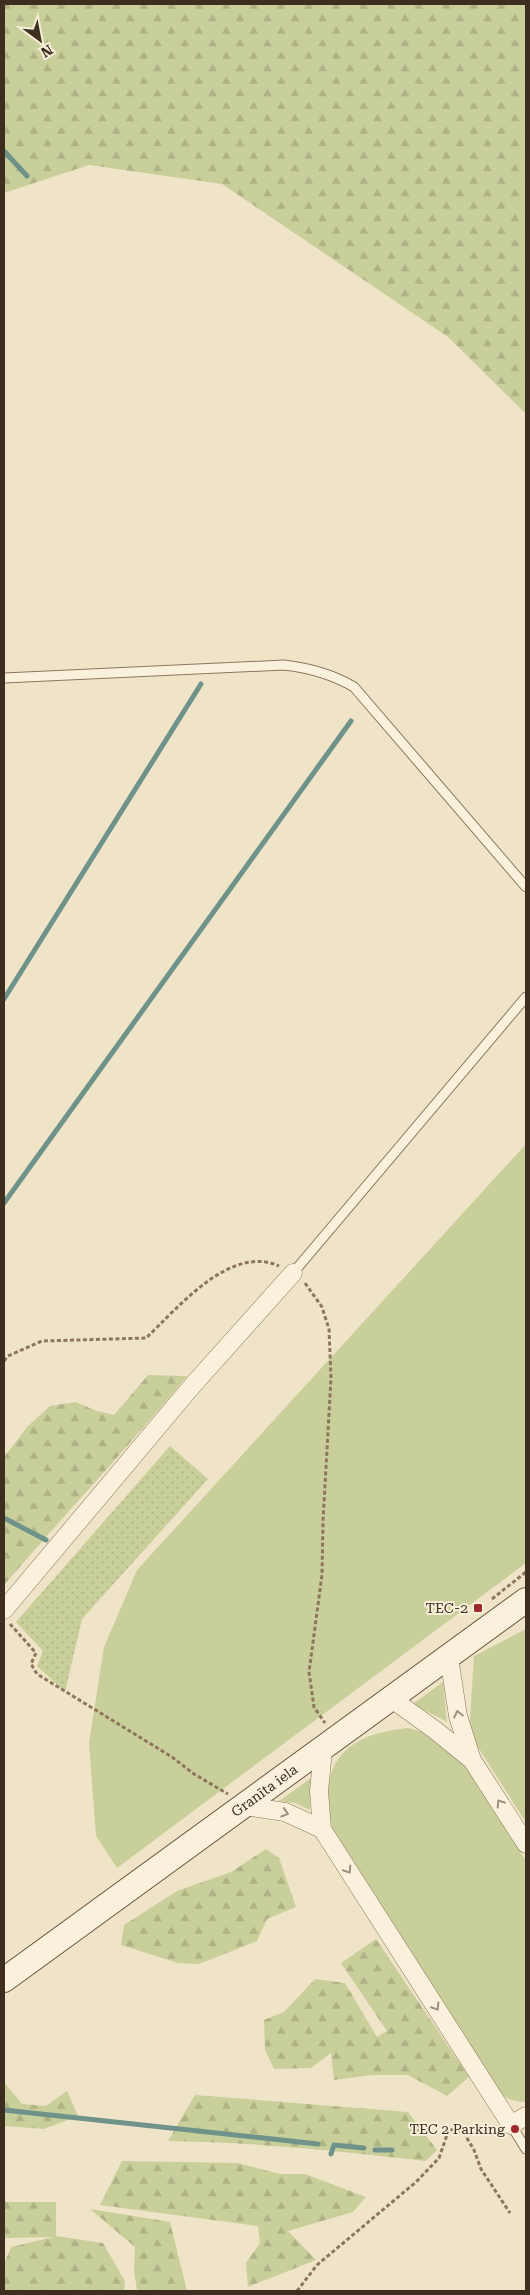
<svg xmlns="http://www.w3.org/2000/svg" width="530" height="2295" viewBox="0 0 530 2295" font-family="'Roboto Serif',serif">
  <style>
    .grass { fill: #c9cf9b }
    .forest { fill: url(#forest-firs) }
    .park { fill: url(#park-dots) }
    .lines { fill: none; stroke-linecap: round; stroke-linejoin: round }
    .stream { stroke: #6f938a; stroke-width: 5 }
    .service-casing { stroke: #8d765c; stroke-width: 11 }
    .minor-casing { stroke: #8d765c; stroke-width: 19 }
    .secondary-casing { stroke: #6f573f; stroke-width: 26 }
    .path { stroke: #8d765c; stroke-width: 3; stroke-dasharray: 4 2.5; stroke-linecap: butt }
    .service { stroke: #faf1dc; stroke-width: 9 }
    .minor { stroke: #faf1dc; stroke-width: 18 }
    .secondary { stroke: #faf1dc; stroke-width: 24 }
    .oneway { stroke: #9c907e }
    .poi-dot { fill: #9e2a2b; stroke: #f7eed8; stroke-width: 2 }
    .labels { text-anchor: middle; stroke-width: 4; stroke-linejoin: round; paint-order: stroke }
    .poi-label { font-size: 14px; fill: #3d2e20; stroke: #f7eed8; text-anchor: end }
    .street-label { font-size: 14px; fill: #3d2e20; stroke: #f7eed8 }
  </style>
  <defs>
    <pattern id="forest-firs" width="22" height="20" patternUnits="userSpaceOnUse" patternTransform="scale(1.25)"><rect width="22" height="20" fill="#c9cf9b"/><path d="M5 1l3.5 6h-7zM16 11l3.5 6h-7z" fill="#aeb285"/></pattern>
    <pattern id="park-dots" width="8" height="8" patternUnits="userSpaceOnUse" patternTransform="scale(1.25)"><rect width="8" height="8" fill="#c9cf9b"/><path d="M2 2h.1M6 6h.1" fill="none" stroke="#aeb285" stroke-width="1.8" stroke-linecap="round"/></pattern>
  </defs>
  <rect width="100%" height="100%" fill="#f0e4c8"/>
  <!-- grass -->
  <path class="grass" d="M526,1144V1563L117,1868L96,1836L89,1743L104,1647L137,1570Z
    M526,1629V1820L525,1821L469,1733L474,1656Z
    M443,1682L447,1722L413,1704Z
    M408,1728L426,1733L452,1749L465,1766L526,1861L525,2102C513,2102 506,2099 498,2091L332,1828C317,1764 344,1734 408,1728Z
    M311,1778L310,1810L295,1803L279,1801Z"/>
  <!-- forest -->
  <path class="forest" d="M4,4H526V414L448,337L222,184L89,165L4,193Z
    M148,1375L187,1376C128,1448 64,1515 4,1585V1457L28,1426L50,1406L76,1402L94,1410L114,1415Z
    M266,1849L279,1858L296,1907L267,1919L257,1941L199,1964L178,1963L121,1945L124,1925L177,1891L231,1872Z
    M376,1939L469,2077L447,2096L408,2075H372L334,2080L331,2053L311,2068L274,2069L265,2050L264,2020L284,2012L315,1979L345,1983L377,2037L387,2031L341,1963Z
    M4,2082L22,2104L46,2106L67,2091L78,2116L44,2129L4,2126Z
    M195,2095L408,2112L437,2150L426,2161C340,2151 255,2142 168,2141Z
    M122,2161L238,2163L280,2174H305L366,2197L353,2212L288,2231L316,2260L248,2287L246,2263L260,2243L258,2226L100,2205Z
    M4,2202H56V2236L103,2243L125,2281L124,2291H4V2264L11,2247L53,2237L4,2238Z
    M90,2209L170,2222L187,2291H137L134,2270L135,2247Z"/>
  <!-- park -->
  <path class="park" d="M170,1446L208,1479L82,1619L65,1692L37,1666L43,1651L16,1622Z"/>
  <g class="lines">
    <!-- stream -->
    <path class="stream" d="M4,151L27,176
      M4,999L201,684
      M4,1203L351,721
      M4,1518L46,1540
      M4,2110L318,2144
      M375,2150H392
      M331,2154L334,2145L364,2148"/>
    <!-- service casing -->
    <g class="service-casing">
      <path id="service" d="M4,678L284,665C310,668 332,674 354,687L526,887
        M293,1273L526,997
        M511,2125L526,2149"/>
    </g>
    <!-- minor casing -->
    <g class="minor-casing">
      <path id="minor" d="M4,1610L192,1386L293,1273
        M449,1657L458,1716L472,1760
        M392,1699L435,1730L472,1760L526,1844
        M323,1750L319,1791L322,1829L511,2125L526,2116
        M245,1806L285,1812L322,1829"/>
    </g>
    <!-- secondary casing -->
    <g class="secondary-casing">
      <g id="secondary">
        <path id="s1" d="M4,1980L526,1600"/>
      </g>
    </g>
    <!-- path -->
    <path class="path" d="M305,1283L322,1307L329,1329L331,1378L323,1521L322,1575L309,1672L314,1707L325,1723
      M4,1361L8,1356L42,1341L146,1338C178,1308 230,1244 279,1266
      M492,1599L526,1572
      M10,1624L36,1653L31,1664L37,1674L172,1757L194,1774L228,1794
      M297,2291L317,2265L416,2182L439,2158L449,2129L464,2133L474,2150L481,2169L510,2213"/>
    <!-- service -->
    <use href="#service" class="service"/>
    <!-- minor -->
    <use href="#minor" class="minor"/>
    <!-- secondary -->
    <use href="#secondary" class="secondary"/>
  </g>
  <!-- one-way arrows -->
  <defs><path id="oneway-chevron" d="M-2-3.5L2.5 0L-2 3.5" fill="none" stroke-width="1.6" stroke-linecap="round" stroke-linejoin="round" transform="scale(1.25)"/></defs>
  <g class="oneway">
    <use href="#oneway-chevron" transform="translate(458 1714) rotate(-102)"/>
    <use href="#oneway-chevron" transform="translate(500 1803) rotate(-123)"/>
    <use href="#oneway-chevron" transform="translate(285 1813) rotate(16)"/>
    <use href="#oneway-chevron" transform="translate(348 1870) rotate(57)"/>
    <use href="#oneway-chevron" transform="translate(436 2007) rotate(57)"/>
  </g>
  <!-- markers -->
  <g class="poi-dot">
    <rect x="473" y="1603" width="10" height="10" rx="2.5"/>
    <circle cx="515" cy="2129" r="5"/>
  </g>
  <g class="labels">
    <!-- poi labels -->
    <g class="poi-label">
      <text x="468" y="1613">TEC-2</text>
      <text x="505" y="2134">TEC 2 Parking</text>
    </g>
    <!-- street labels -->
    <g class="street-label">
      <text dy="5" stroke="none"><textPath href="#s1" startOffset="322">Granīta iela</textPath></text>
    </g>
  </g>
  <!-- border -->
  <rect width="530" height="2295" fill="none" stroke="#3d2e20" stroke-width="10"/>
  <!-- north arrow -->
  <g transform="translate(40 40) rotate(148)" stroke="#f7eed8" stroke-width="4" paint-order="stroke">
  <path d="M0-4L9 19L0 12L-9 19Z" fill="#3d2e20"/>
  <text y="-8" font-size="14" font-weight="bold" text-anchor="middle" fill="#3d2e20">N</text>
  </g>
</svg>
